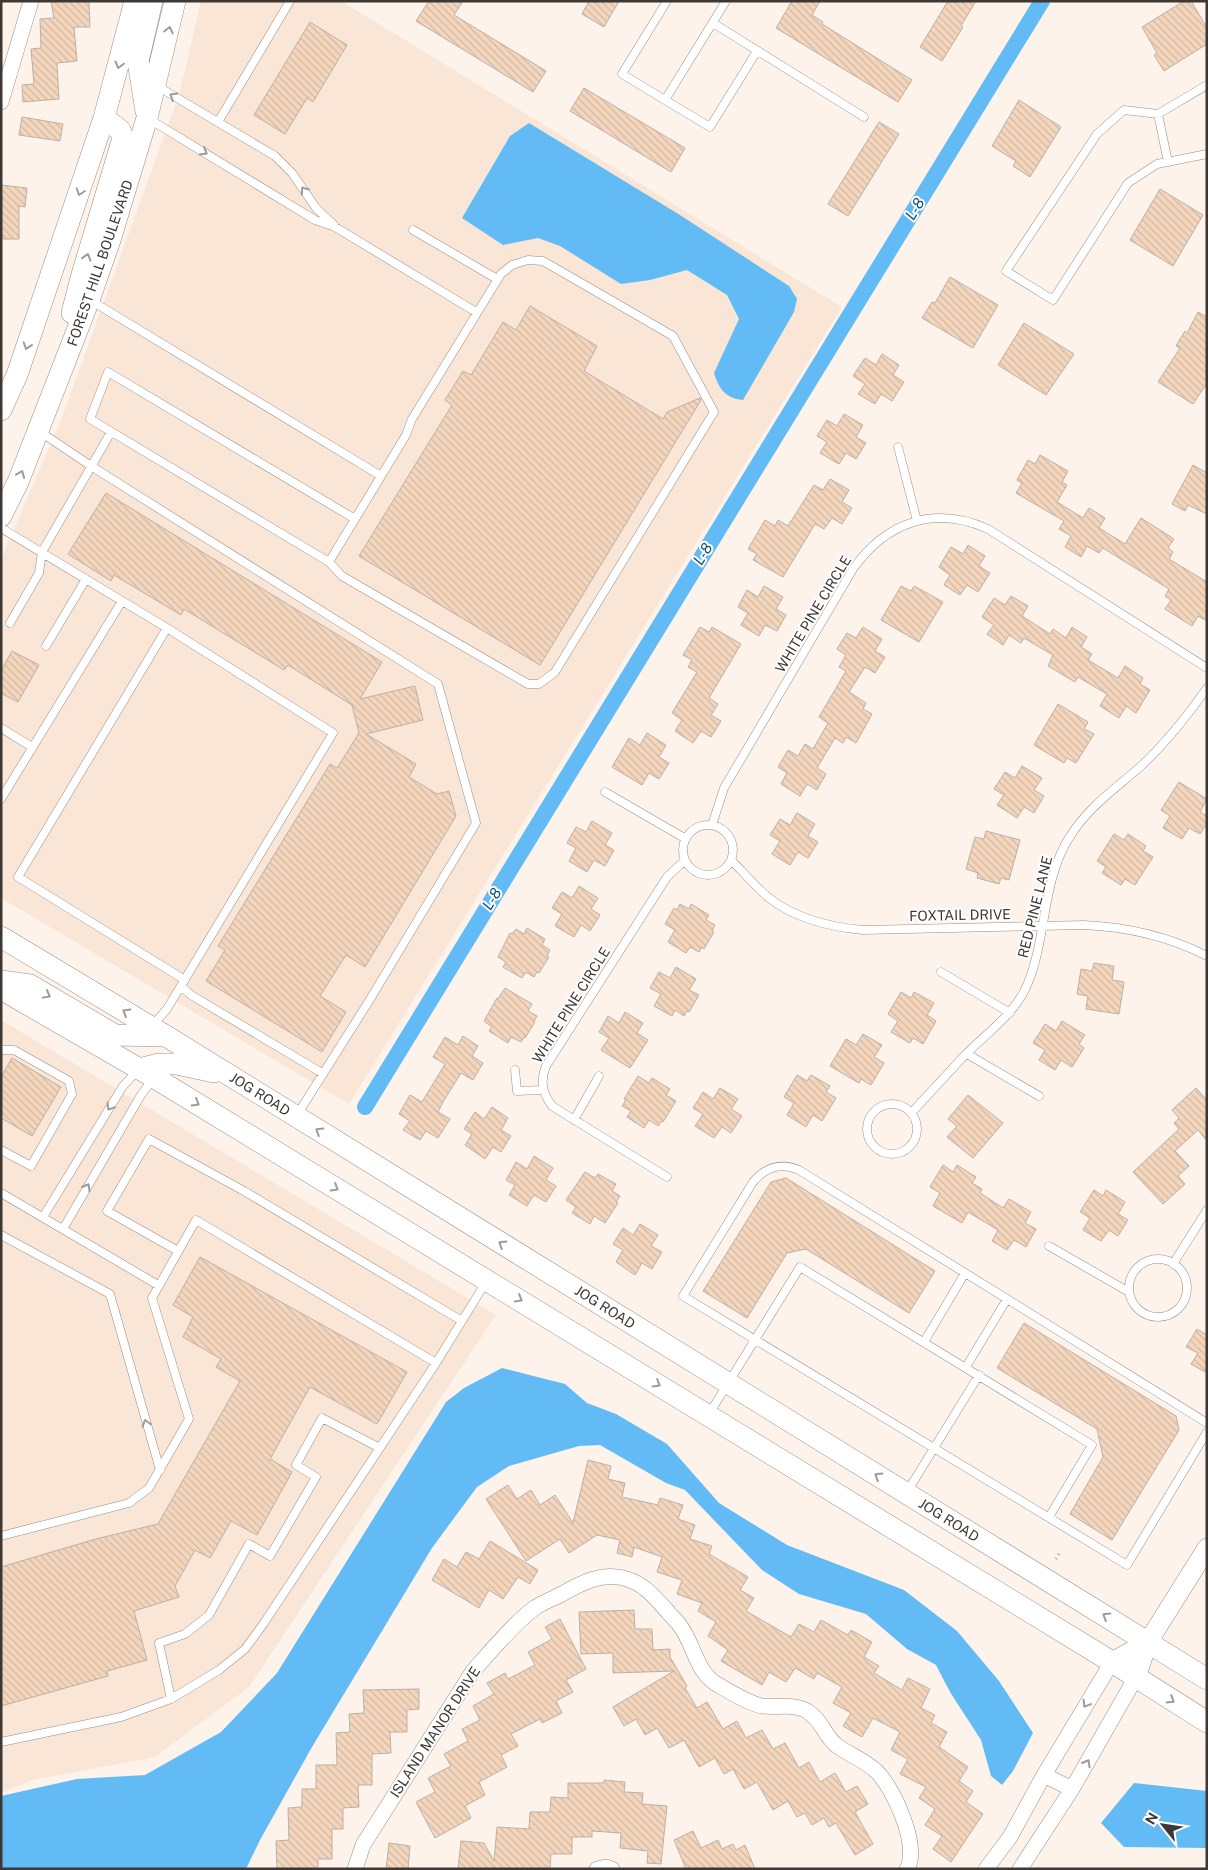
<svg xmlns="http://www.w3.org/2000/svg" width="1208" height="1870" viewBox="0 0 1208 1870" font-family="'Public Sans',sans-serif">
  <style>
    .built { fill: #f9e6d6 }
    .water { fill: #63bbf5 }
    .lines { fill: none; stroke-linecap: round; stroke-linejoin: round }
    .canal { stroke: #63bbf5; stroke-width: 16 }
    .building { fill: url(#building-back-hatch); stroke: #bcb0a6 }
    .service-casing { stroke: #998e84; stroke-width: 9 }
    .minor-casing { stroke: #998e84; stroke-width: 16 }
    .tertiary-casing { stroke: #998e84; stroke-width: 20 }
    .secondary-casing { stroke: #998e84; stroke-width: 22 }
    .path { stroke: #a19992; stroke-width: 3; stroke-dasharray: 1 4; stroke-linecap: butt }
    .service { stroke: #fff; stroke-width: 8 }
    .minor { stroke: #fff; stroke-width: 15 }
    .tertiary { stroke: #fff; stroke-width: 19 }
    .secondary { stroke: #fff; stroke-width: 21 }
    .oneway { stroke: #9e9c9a }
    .labels { text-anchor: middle; stroke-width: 4; stroke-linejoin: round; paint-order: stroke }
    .street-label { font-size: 14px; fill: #3d3834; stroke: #fff }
    .water-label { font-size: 15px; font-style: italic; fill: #0d5278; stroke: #fff }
  </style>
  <defs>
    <pattern id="building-back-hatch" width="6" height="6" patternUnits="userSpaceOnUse" patternTransform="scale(1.25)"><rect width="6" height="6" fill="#f4d6bd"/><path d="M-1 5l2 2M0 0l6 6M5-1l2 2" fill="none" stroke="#d2b8a3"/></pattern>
  </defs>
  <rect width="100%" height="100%" fill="#fef3eb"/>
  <!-- built -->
  <path class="built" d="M201,1H341L842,307L349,1104L1,898V559L61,420L179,95Z
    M1,1020L496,1315L249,1687L155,1757L33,1780L1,1793Z"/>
  <!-- water -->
  <path class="water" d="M529,123L680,215L789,286L797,299L794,312L743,400C725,398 719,389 714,373L739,319L727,295L687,270L650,280L621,284L560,246L538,238L503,245L462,218L510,136Z
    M502,1368L565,1384L587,1403L616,1414L667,1444L719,1503L787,1545L904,1590L957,1631L999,1681L1033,1733L1013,1771L1002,1785L991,1776L981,1740L950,1692L936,1665L907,1649L866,1614L799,1594L762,1570L685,1490L666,1483L600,1445L579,1446L509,1466L477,1487L432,1548L312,1747L260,1840L246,1869H1V1796L77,1779L145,1775L221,1732L277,1673L446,1402L464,1388Z
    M1134,1783L1207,1791V1848L1124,1847L1101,1823Z"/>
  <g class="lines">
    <!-- canal -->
    <path class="canal" d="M365,1107L1042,1"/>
  </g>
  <!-- building -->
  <path class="building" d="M51,1H89L90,27H74L77,61L57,63L59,99L23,102L22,85L34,84L31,49L41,48L40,19L54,18Z
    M429,1H463L454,15L546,71L533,92L416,21Z
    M589,1H619L604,27L582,14Z
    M792,1H820L812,15L823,22L822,24L912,80L898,102L776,28Z
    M948,1H976L961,26L963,27L942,61L920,47Z
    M1184,1H1191L1207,28V44L1164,71L1154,55L1157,53L1142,27Z
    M310,22L347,45L313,102L307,98L285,134L254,115Z
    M584,88L685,148L671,172L570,111Z
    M1019,100L1061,127L1030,177L1013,166L1016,161L992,146Z
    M22,117L63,124L60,141L19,135Z
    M879,122L899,134L848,216L828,204Z
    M1,185L27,188L25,207L19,206V239H1Z
    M1160,189L1203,215L1173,266L1130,240Z
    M950,277L998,305L973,348L922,318L932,302L935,303Z
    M530,306L597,346L584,371L663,419L667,412L700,398L701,400L540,665L359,556L452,405L445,400L463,371L471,375L503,322L516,330Z
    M1198,312L1207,317V383L1193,404L1158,382L1180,348L1176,346L1185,331L1187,333Z
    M1024,323L1074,354L1046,395L998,365Z
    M882,354L899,365L893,375L904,382L892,401L881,394L875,404L858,394L865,384L853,376L865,358L876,365Z
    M844,414L863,425L856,437L866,443L856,459L846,453L839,464L820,453L827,442L817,436L827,420L837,426Z
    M1040,455L1068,471L1062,482L1067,485L1057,502L1083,518L1089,508L1105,518L1099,528L1125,544L1141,518L1174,539L1168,548L1173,552L1169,559L1207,582V621L1198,616L1192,626L1165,609L1171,600L1165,596L1169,589L1103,548L1099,553L1087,546L1081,557L1065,547L1071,536L1059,529L1064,521L1016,493L1022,483L1017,480L1028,460L1035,464Z
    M1193,465L1207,473V514L1188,505L1185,511L1172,504Z
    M830,479L849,490L842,502L852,508L842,524L832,518L824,529L815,524L783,577L753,560L757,554L748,549L765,520L775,526L778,520L788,526L814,485L823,490Z
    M106,493L382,662L360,699L415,686L423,720L366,734L416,764L409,777L437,794L449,791L456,816L365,967L346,955L320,996L346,1012L322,1052L206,981L225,950L218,946L330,764L337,768L359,733L352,705L288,665L284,670L184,609L181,615L114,575L111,581L68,554Z
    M968,545L985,556L979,566L990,573L978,592L967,585L960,595L944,585L950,575L939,567L951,547L963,554Z
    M764,586L783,597L776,609L786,615L777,631L765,625L759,636L741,625L748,613L738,607L747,590L758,597Z
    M901,586L911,591L914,586L943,602L919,642L881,620Z
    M1011,596L1028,606L1022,616L1050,634L1053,629L1066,638L1072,627L1087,637L1081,647L1092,654L1088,660L1118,678L1125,666L1143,678L1140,684L1150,690L1136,713L1126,706L1119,718L1100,706L1107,694L1078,677L1075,682L1048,666L1053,655L1024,638L1021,643L1009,635L1003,645L987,634L994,625L982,617L994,598L1005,605Z
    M700,627L709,632L712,627L741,644L709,698L718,704L711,715L721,721L711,737L701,731L693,743L675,731L682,720L672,713L697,672L688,667L692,660L683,655Z
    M863,627L882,639L875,651L885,657L875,673L865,667L849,692L866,703L863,709L872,714L856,743L846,737L843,743L835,738L817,768L826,774L817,790L807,784L800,796L781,784L787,773L778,767L788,750L798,756L805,744L813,749L828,723L819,717L846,671L839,667L846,655L837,649L847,633L856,638Z
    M12,651L39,665L18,702L1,693V671Z
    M1058,704L1088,722L1084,729L1094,734L1076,763L1067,758L1064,763L1034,745Z
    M647,733L666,745L659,757L669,763L659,779L649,773L642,785L612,767L629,738L640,745Z
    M1022,766L1042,778L1034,790L1044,796L1034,813L1024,807L1017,818L997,805L1004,795L994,789L1005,772L1015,778Z
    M1179,782L1207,799L1200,812L1207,816V823L1200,834L1189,828L1182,839L1163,828L1170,816L1161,810Z
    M797,813L815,824L808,836L818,842L808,858L798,852L790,865L772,854L780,841L770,835L780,819L790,825Z
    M592,821L612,833L605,845L614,850L605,866L594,860L587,872L569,861L576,848L567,843L576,827L586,832Z
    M986,831L1020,840L1009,880L1001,878L999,884L977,878L978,873L966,869L975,837L984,839Z
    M1114,834L1124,840L1128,834L1146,846L1143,851L1153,857L1135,885L1125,879L1121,885L1102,873L1106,867L1097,861Z
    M579,886L598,898L591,909L600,915L590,931L581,925L574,937L555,926L562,914L552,908L562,892L572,898Z
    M680,904L689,909L691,904L709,915L706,920L715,925L712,931L714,932L704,949L702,947L699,952L690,947L686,953L668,942L675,930L665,924L674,908L677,910Z
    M527,928L545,939L542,945L550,950L547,956L549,957L539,973L537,972L534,977L526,972L522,978L503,967L506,962L498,957L510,933L512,934L516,929L524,934Z
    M1094,963L1114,966L1112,980L1124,982L1119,1014L1086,1009L1088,996L1077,994L1081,969L1092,971Z
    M676,967L696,979L689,990L699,995L689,1012L687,1011L684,1016L675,1010L672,1016L654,1006L661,994L650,988L659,972L670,978Z
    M505,988L532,1004L528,1011L537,1016L534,1021L535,1022L525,1038L524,1037L521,1042L511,1037L508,1043L489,1031L492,1027L484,1021L497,998L498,999Z
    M901,992L911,998L914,992L934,1003L927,1015L936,1021L923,1044L913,1038L910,1043L891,1032L898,1021L888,1014Z
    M625,1012L643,1023L637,1033L648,1040L630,1068L601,1050L609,1038L599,1032L608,1016L619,1023Z
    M1062,1021L1085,1035L1079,1044L1084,1048L1072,1067L1061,1060L1055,1070L1039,1060L1045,1050L1033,1043L1045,1024L1056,1031Z
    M863,1034L882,1045L874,1057L884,1063L871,1085L861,1079L859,1083L830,1066L846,1039L856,1045Z
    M463,1036L478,1046L472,1056L483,1063L473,1080L461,1073L443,1102L438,1112L450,1119L438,1138L426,1131L420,1140L403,1130L410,1121L399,1114L410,1095L422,1102L439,1074L445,1064L433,1057L445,1037L458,1045Z
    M12,1058L61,1087L32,1136L1,1118V1077Z
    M797,1075L807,1081L811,1075L830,1086L826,1092L836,1098L822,1121L813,1115L806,1127L787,1115L794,1103L784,1097Z
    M638,1076L649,1083L652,1078L670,1089L666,1095L676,1101L663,1122L662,1121L658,1126L649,1120L644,1128L627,1117L631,1111L622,1106L626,1100L624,1099Z
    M720,1088L738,1099L731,1109L742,1116L731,1133L722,1127L714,1138L695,1126L703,1114L693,1108L703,1092L713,1099Z
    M1196,1088L1207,1100V1141L1198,1130L1175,1151L1189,1166L1178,1176L1185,1184L1163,1204L1133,1172L1179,1129L1174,1123L1179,1118L1172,1110Z
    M968,1095L1003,1123L973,1158L947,1137L957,1126L948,1119Z
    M492,1107L508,1118L501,1130L511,1136L501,1152L493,1147L485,1159L465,1145L472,1134L464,1129L475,1112L484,1119Z
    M534,1156L553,1168L546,1180L556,1186L546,1202L534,1195L527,1206L509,1195L515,1185L506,1180L516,1162L527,1169Z
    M943,1165L953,1172L957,1165L976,1177L972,1183L982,1189L980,1193L1003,1208L1009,1199L1031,1212L1025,1223L1036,1229L1026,1247L1014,1240L1007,1250L992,1241L998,1230L968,1212L962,1223L933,1206L940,1193L930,1187Z
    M585,1172L595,1178L598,1174L616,1184L612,1191L620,1196L616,1202L618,1203L605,1223L594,1216L590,1224L572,1213L576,1207L566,1200Z
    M786,1178L935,1271L909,1313L806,1249L787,1253L747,1318L703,1291L771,1182Z
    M1094,1190L1103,1196L1106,1190L1125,1202L1118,1214L1128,1220L1118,1236L1109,1230L1101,1241L1083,1230L1090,1218L1080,1212Z
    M640,1224L658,1235L651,1246L662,1252L652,1269L642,1263L635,1275L616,1262L623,1250L613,1244L623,1228L633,1235Z
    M200,1257L407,1372L377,1424L310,1387L270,1459L292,1472L257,1535L231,1521L210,1558L195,1550L175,1586L179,1597L134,1611L147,1660L107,1671L108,1676L1,1706V1567L96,1539L158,1524L240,1381L216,1367L221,1359L183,1337L193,1317L173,1305Z
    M1024,1323L1176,1416L1179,1430L1112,1540L1070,1514L1103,1457L1097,1429L997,1368Z
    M1197,1329L1207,1335V1373L1191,1364L1198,1353L1186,1347Z
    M588,1460L611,1466L608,1479L625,1483L622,1497L658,1505L660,1498L683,1505L678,1519L695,1525L690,1539L712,1546L709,1554L748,1577L740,1590L754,1598L746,1611L791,1637L799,1624L814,1632L821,1620L848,1635L851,1630L872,1642L864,1657L879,1666L874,1673L902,1690L908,1678L930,1689L921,1708L935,1715L931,1723L947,1732L939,1747L968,1767L959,1781L973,1791L966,1802L983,1814L951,1862L933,1849L942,1836L925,1825L935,1809L919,1798L926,1787L900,1774L908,1759L891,1750L900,1732L873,1718L862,1737L843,1726L851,1713L833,1703L842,1687L817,1673L814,1679L795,1668L786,1682L769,1672L762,1685L721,1661L728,1650L708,1636L716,1622L698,1611L702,1603L677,1594L682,1580L657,1572L662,1557L634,1547L632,1557L617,1553L620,1540L597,1535L569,1553L560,1539L526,1561L486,1499L508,1485L517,1499L531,1490L540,1505L555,1495L573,1523Z
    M490,1541L538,1570L530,1584L518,1577L503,1599L489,1590L479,1608L432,1580L444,1559L457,1567L466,1552L479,1559Z
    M634,1610L635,1629H652L653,1650L670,1649V1657L687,1686L685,1688L697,1708L707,1702L723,1729L737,1721L746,1738L762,1730L773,1749L785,1743L799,1768L809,1762L820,1782L835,1773L846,1792L857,1786L868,1804L855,1812L873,1844L855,1855L836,1823L829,1827L824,1818L812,1825L805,1813L797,1817L788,1801L773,1810L757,1782L744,1789L733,1769L724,1774L715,1758L699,1767L684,1740L669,1748L657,1728L645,1735L636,1719L624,1726L613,1707L674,1671L613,1673V1653L581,1654L579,1612Z
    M560,1619L586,1669L566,1680L573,1692L556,1701L562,1713L542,1723L540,1719L511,1734L518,1746L501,1755L507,1767L479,1782L485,1795L465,1806L471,1818L435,1838L416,1802L435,1792L428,1778L451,1766L444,1754L468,1741L462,1729L480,1720L473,1706L494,1694L487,1683L505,1673L508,1679L535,1665L528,1652L552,1639L545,1627Z
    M419,1689V1709L407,1710V1732H390L391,1753L372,1754V1785H358L359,1807L343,1808V1829H332V1859H318V1869H277L276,1841L289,1840L288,1808L302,1807V1789H316V1765H337L336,1733L350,1732L349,1714L364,1713L363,1690Z
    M604,1780L625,1782L624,1792L643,1793L642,1804L667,1806L661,1864L647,1863L648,1851L620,1848L621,1833L592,1831V1837H572V1854H551L550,1869H458L461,1841L484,1843L494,1861L497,1827L529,1829L530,1812H550L551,1797L568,1798V1783H604Z
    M693,1831L701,1848L718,1840L722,1849L733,1844L736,1850L745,1845L755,1869H686L674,1840Z
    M389,1843L410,1846L408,1869H386Z"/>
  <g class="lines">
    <!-- service casing -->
    <g class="service-casing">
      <path id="service" d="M667,1L622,74L665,100L726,1
        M713,23L864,117
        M1207,85L1158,114L1124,110L1097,134L1006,271L1053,300L1128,183L1157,164L1207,154
        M157,86L275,156L292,173L316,208L334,225
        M665,100L710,127L757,51
        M1158,114L1168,162
        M149,119L315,220L335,227L476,312
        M218,122L290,1
        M413,230L497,279
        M90,300L381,476
        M39,431L91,466L438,684L476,823L369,1001L297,1115
        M898,447L917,521
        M1,528L167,628L333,733L167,1009L152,1026
        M329,562L406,435L412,419L501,274L512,265L528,260L543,261L673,336L714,412L555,672L539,684H528L342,576L329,562L90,419L108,372L355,519
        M10,623L39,573L42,552L111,432
        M167,628L18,877L185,980
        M46,646L86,579
        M1,728L32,747
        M605,792L686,839
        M1,799L122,601
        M683 850a25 25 0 1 1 50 0a25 25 0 1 1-50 0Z
        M712,825L724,788L853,569C886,522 934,505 988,529L1207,668
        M731,860C743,872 756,887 769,898C796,919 830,927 863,930L1084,925C1128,927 1168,936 1207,956
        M941,972L1010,1013
        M181,986L191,995L322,1073
        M1,1050H14L69,1081L72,1094L31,1166L1,1150
        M967,1054L1039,1096
        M515,1070L517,1091L543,1090
        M867 1129a25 25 0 1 1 50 0a25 25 0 1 1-50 0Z
        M912,1112C930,1093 948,1073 966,1054C988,1032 1016,1013 1028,983C1047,936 1042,881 1069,838C1087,808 1115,789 1141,766C1166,743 1187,716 1207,688
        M574,1120L599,1076
        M667,1177L552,1106C542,1092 540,1081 546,1066L667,877L685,860
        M1,1193L158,1285
        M43,1217L123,1086L138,1070
        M63,1229L141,1095L153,1079
        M1,1235L110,1294L160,1470
        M1049,1246L1129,1292
        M178,1251L107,1211L149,1139L244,1191L462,1321
        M1129 1288a29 29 0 1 1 58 0a29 29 0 1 1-58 0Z
        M1173,1264L1207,1210
        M924,1342L965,1273
        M966,1367L1007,1299
        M709,1414L800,1267L1092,1445L1049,1517
        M1207,1423L799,1170C780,1162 766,1167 753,1182L683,1296L1127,1565L1207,1432
        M907,1492L979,1375
        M1,1536L129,1503L149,1488L189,1419L152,1298L196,1220L436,1363L486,1282
        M171,1699L159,1643L185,1634L209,1615L249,1544L270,1556L316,1477L296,1465L322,1418L380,1448
        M1,1742L121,1717L171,1699L219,1670L245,1649L264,1623L436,1363"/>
    </g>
    <!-- minor casing -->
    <g class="minor-casing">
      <path id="minor" d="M1,102L31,1
        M1044,1775L1072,1789
        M355,1869L363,1845L473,1671C490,1652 516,1621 536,1607C544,1602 552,1599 560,1595C581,1583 603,1571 627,1579C646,1585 655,1598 668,1612C671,1616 675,1619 678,1623C694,1642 694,1668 715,1683C727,1690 749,1704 762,1706C778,1708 792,1703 807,1711C822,1720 824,1735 836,1745C849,1755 865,1760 877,1772C894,1789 920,1846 907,1869
        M597,1869L606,1867L612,1869
        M986,1869L1010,1837L1044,1775L1112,1662
        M1020,1869L1072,1789L1136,1677"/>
    </g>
    <!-- tertiary casing -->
    <g class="tertiary-casing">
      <path id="tertiary" d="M1112,1662L1148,1642
        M1136,1677L1148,1642L1207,1548"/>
    </g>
    <!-- secondary casing -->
    <g class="secondary-casing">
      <path id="secondary" d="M146,111L138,61L152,1
        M72,313L81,278L123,138L120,130L104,118
        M1,410L17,375L104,118L135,1
        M1,516L18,482L89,300L110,240L147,118L175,1
        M1,937L166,1036L1207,1679
        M1,981L30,985L115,1035L165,1036
        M1,989L155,1078L1112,1662L1207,1722
        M140,1069L159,1064H177L214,1072"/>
    </g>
    <!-- path -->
    <path class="path" d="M1056,1559L1060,1552"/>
    <!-- service -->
    <use href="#service" class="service"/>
    <!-- minor -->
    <use href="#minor" class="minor"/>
    <!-- tertiary -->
    <use href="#tertiary" class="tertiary"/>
    <!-- secondary -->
    <use href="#secondary" class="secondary"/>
  </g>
  <!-- one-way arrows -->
  <defs><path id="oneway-chevron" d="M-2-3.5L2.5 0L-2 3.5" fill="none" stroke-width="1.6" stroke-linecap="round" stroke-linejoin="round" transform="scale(1.25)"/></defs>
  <g class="oneway">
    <use href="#oneway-chevron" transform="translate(169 30) rotate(-77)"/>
    <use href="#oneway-chevron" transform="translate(119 65) rotate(105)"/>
    <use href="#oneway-chevron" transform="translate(173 96) rotate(-149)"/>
    <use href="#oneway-chevron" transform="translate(204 152) rotate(31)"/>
    <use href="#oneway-chevron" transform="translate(304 190) rotate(-125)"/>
    <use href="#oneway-chevron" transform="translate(80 192) rotate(108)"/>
    <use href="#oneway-chevron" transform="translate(87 257) rotate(-73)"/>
    <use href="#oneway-chevron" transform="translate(27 346) rotate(109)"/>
    <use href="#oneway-chevron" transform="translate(21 474) rotate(-68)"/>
    <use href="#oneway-chevron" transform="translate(47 995) rotate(29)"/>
    <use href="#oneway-chevron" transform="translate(126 1012) rotate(-149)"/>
    <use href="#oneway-chevron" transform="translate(196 1103) rotate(31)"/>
    <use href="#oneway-chevron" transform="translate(110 1107) rotate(121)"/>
    <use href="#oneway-chevron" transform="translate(319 1131) rotate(-148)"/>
    <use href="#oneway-chevron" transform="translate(87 1187) rotate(-60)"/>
    <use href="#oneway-chevron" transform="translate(335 1188) rotate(31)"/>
    <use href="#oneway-chevron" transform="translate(502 1244) rotate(-148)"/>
    <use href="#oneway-chevron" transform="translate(519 1299) rotate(31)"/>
    <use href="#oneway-chevron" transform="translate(657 1384) rotate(31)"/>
    <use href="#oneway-chevron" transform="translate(146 1423) rotate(-106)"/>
    <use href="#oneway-chevron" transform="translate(878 1476) rotate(-148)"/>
    <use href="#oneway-chevron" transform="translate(1106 1616) rotate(-148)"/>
    <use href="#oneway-chevron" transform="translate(1171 1700) rotate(32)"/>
    <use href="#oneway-chevron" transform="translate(1086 1704) rotate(121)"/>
    <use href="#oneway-chevron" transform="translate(1087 1763) rotate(-60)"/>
  </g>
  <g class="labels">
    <!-- street labels -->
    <g class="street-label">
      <text transform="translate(100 263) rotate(-71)" y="5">FOREST HILL BOULEVARD</text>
      <text transform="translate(813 614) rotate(-59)" y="5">WHITE PINE CIRCLE</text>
      <text transform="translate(1035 907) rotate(-76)" y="5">RED PINE LANE</text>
      <text transform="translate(960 915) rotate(-1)" y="5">FOXTAIL DRIVE</text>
      <text transform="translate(571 1005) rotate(-58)" y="5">WHITE PINE CIRCLE</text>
      <text transform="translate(260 1094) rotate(32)" y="5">JOG ROAD</text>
      <text transform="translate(605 1307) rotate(32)" y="5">JOG ROAD</text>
      <text transform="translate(949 1520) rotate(32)" y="5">JOG ROAD</text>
      <text transform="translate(435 1732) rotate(-57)" y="5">ISLAND MANOR DRIVE</text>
    </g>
    <!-- water labels -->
    <g class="water-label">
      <text transform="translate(915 209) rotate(-59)" y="5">L-8</text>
      <text transform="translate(703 554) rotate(-59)" y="5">L-8</text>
      <text transform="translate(492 899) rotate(-59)" y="5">L-8</text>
    </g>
  </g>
  <!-- border -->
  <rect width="1208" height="1870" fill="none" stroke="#3d3834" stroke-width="5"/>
  <!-- north arrow -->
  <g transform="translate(1163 1825) rotate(300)" stroke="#ffffff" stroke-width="4" paint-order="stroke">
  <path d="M0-4L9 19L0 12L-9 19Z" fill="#3d3834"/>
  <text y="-8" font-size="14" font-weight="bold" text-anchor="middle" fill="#3d3834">N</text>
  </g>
</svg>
